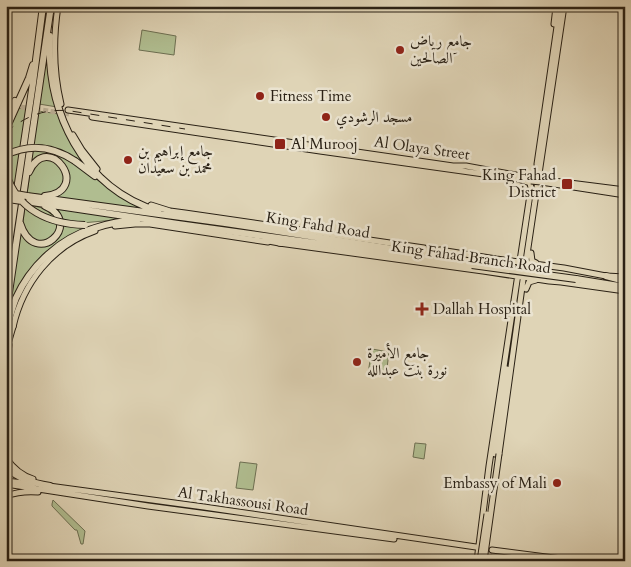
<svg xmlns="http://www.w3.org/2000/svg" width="631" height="567" viewBox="0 0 631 567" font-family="Cardo,Amiri,serif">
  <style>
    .green { fill: #b0bd90; stroke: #6d6f52 }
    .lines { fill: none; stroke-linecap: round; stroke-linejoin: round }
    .major-tunnel { stroke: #bbb096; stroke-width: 5; stroke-dasharray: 5 2.5; stroke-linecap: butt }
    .major-casing { stroke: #2a2115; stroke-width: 7 }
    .highway-casing { stroke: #2a2115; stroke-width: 8 }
    .major { stroke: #dfd4b6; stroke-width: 5 }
    .highway { stroke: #dfd4b6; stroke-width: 6 }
    .rail { stroke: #2a2115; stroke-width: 1; stroke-dasharray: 9 9; stroke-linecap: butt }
    .major-bridge-casing { stroke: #2a2115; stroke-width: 7; stroke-linecap: butt }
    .highway-bridge-casing { stroke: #2a2115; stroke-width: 8; stroke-linecap: butt }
    .major-bridge { stroke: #dfd4b6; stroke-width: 5 }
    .highway-bridge { stroke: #dfd4b6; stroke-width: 6 }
    .poi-dot { fill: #8f2418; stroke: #eae3d0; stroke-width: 2 }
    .labels { text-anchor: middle; stroke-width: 5; stroke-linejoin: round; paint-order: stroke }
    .poi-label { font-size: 15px; fill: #2a2115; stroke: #eae3d0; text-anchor: start }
    .street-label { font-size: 15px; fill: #2a2115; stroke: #eae3d0 }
  </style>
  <rect width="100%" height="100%" fill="#dfd4b6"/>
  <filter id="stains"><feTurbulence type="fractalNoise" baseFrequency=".004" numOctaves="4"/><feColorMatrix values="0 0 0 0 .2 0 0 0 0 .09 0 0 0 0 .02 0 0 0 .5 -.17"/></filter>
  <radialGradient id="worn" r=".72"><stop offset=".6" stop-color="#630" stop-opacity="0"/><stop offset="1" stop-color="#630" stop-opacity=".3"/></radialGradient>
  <!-- green -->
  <path class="green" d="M142,30L176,36L174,55L139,50Z
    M47,42L57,107L39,104Z
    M17,108L27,109L22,147L6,153V115Z
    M38,111L59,114L88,168L75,163C101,183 123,201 154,211L53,197L63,190C66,173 71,164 51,156L30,165Z
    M21,151L16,191L6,190V157Z
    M48,159L56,161L65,176L61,188L45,195L27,193L30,174L37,163Z
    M6,201L14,202L6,255Z
    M25,204L47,209L57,218L58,229L51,239L39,242L27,236L23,223Z
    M51,206L135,218L82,223V227L93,226L34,266L8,316L20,226C24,239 27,244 41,245L59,232Z
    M372,349L389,352L386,376L368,373Z
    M415,443L426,444L424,459L413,457Z
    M240,462L257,464L253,490L236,488Z
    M53,500L85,531L83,544H81L77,530H75L52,506V504Z"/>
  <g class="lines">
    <!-- major-tunnel -->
    <path class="major-tunnel" d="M6,105L69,114
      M521,279L523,261
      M476,550L492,553"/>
    <!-- major casing -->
    <g class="major-casing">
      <path id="major" d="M58,6C53,39 53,71 61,104
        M554,24L556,7
        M68,110L453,166H466L532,178
        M92,117L320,151L519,179
        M73,135L82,150L97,169
        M537,164L560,6
        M546,180L625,190
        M541,182L625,195
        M151,205L170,211L185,213L424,248
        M115,226L135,224H150L268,242
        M279,243L483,271L549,281L561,282L625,291
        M440,250L496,259L564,268L606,276L625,277
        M531,253L532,261L536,263
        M526,261L564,6
        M526,289L529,282L536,280
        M13,327C23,283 52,246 95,231
        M6,364L9,345
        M495,454L507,369
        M499,454L523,280
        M6,458C13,468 23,476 33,479
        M6,481L33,484
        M6,484L148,506L394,539
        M49,486L204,507L476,547
        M6,496C17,492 26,491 38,492
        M492,550L577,561
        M477,561L489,466L531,188L530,183L518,179"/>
    </g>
    <!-- highway casing -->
    <g class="highway-casing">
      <path id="highway" d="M50,36C46,111 82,188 158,211
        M6,114L15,101
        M6,129L29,78L33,65
        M75,161L95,176
        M29,172C48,129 93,191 45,196
        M27,196L225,223L425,254
        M25,201L178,224L472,265
        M20,223C35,271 85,223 45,206
        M266,240L282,243
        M419,250L443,251
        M6,263L33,83L43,6
        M606,276L625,281
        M576,279L625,287
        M6,313L51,6
        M6,331C9,320 12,308 16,298C31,265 60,238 95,228C108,224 123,220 137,221
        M6,349L13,325
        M6,467C18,479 33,483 50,486"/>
    </g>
    <!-- major -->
    <use href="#major" class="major"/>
    <!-- highway -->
    <use href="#highway" class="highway"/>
    <!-- rail -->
    <path class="rail" d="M6,132C26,116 45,108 71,111L185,129"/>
    <!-- major-bridge casing -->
    <g class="major-bridge-casing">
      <path id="major-bridge" d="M531,181L541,182
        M480,561L487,514
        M484,561L499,454"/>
    </g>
    <!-- highway-bridge casing -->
    <g class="highway-bridge-casing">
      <path id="highway-bridge" d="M6,155C30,143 54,147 75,161
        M6,174C18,210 49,224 85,225
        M10,193L27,196
        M8,199L22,201
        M472,265L576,279"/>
    </g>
    <!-- major-bridge -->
    <use href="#major-bridge" class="major-bridge"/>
    <!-- highway-bridge -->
    <use href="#highway-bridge" class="highway-bridge"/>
  </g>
  <!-- markers -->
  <g class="poi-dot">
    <circle cx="400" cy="50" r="5"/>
    <circle cx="260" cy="96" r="5"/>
    <circle cx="326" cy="117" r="5"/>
    <rect x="274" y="138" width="12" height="12" rx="2.5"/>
    <circle cx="128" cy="160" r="5"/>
    <rect x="561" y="178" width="12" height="12" rx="2.5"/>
    <path d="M419.5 301.5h5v5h5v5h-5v5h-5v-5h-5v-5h5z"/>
    <circle cx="357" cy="362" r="5"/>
    <circle cx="557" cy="483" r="5"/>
  </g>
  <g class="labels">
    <!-- poi labels -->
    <g class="poi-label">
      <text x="410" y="46">جامع رياض<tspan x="410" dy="17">الصالحين</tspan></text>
      <text x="270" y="101">Fitness Time</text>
      <text x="336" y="122">مسجد الرشودي</text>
      <text x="291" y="149">Al Murooj</text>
      <text x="138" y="156">جامع إبراهيم بن<tspan x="138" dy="17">محمد بن سعيدان</tspan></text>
      <text x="556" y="180" text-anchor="end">King Fahad<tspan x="556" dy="17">District</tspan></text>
      <text x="433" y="314">Dallah Hospital</text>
      <text x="367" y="358">جامع الأميرة<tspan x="367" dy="17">نورة بنت عبدالله</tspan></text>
      <text x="547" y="488" text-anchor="end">Embassy of Mali</text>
    </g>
    <!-- street labels -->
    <g class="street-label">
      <text transform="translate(422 148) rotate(8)" y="5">Al Olaya Street</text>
      <text transform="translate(318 225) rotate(9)" y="5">King Fahd Road</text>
      <text transform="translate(471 257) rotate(8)" y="5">King Fahad Branch Road</text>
      <text transform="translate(243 501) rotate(8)" y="5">Al Takhassousi Road</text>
    </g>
  </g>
  <!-- margin -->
  <rect width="631" height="567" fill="none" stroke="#dfd4b6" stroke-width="25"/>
  <rect x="8" y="8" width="616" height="552" fill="none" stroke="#2a2115" stroke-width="2.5"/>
  <rect x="12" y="12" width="606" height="542" fill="none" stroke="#2a2115"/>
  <rect width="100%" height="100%" filter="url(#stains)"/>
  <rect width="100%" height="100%" fill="url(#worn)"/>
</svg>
